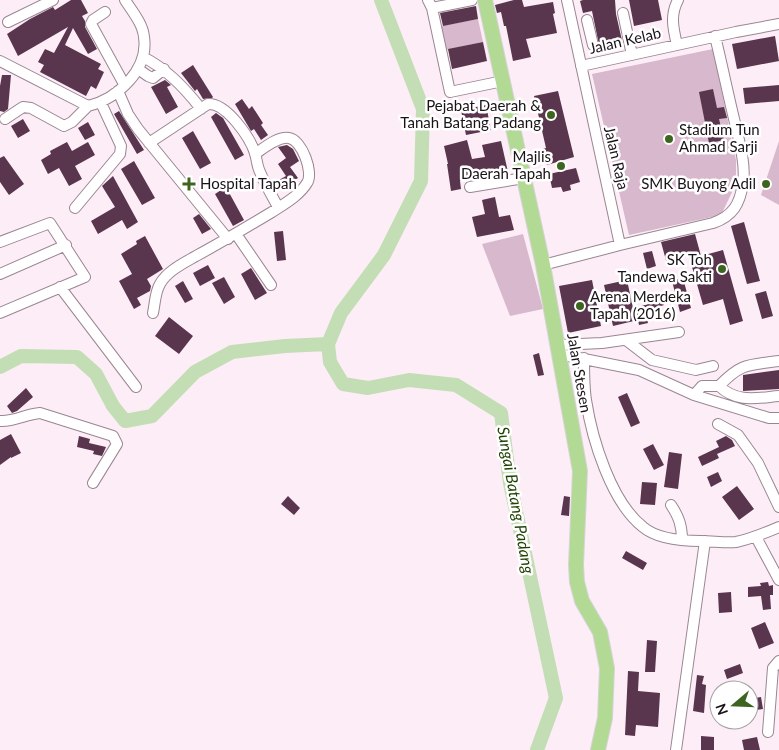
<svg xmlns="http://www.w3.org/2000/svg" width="779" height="750" viewBox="0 0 779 750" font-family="Lato,sans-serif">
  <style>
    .green { fill: #d8b8cd }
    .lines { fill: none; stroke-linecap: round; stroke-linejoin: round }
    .river { stroke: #c3deb4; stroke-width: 14 }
    .building { fill: #59354e }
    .minor-casing { stroke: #998692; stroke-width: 12 }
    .major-casing { stroke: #d6d4d5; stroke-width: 16 }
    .minor { stroke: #fff; stroke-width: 10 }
    .major { stroke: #b2da95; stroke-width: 14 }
    .poi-dot { fill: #3d6520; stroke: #fff; stroke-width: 2 }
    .labels { text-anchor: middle; stroke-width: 5; stroke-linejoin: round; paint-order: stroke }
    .street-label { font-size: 15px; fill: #191217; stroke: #fff }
    .poi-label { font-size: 15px; fill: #191217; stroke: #fff; text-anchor: end }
    .water-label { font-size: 16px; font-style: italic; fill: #214204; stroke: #fff }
  </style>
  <rect width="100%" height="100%" fill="#fdedf7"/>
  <!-- green -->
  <path class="green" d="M478,19L483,42L446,50L441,26Z
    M713,49L736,160V184L721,215L629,235L592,74Z
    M779,141V205L761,195Z
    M523,234L543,309L510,316L482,244Z"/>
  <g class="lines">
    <!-- river -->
    <path class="river" d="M381,0L423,109L421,181L384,255L341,313L328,344L330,362L343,384L368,388L409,380L456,385L501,413L510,483L556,698L537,750
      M0,367L21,356L77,357L96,374L113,406L125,421L152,416L195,372L232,352L285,346L328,344"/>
  </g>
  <!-- building -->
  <path class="building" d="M71,0H81L88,13L82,16L85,21V27L97,49L88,54L73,28L65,45L101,64L98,69L104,72L96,89L91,86L86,96L40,72L44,65L38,62L45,49L54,53L68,27L18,56L7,34L30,19L53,7L55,10Z
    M514,0H522L524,7L553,2L555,13L553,14L557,33L526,39L531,57L513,61L506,26H504L501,12L497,13L495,5Z
    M583,0H615L616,14L623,45L600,50L592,11L583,13L580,1Z
    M629,0H658L662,20L634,26Z
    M476,6L478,19L443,26L440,13Z
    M775,36L779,61L737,69L732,44Z
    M483,42L487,61L452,69L448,49Z
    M193,65L213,97L212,98L203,99L197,89L195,91L181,73Z
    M2,75H11L8,109L4,112L0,111V86Z
    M165,80L171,85L167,87L178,107L166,114L151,87Z
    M779,85V101L745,104L743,88Z
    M713,89L717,108L724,107L727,118L719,119L724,140L709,143L699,92Z
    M558,91L574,157L547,165L543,149L546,148L534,96Z
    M242,99L249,109L252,106L263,123L261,125L268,135L261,140L254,129L251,131L235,104Z
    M486,105L491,130L466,135L461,110Z
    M119,111L144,150L137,154L114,114Z
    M216,113L223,118L244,155L235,160L211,117Z
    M23,119L30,131L18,138L11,126Z
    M88,122L95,135L85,140L78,128Z
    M193,131L211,163L200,169L182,138Z
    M467,140L472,159L485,157L482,145L501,141L508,172L460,181L461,189L451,191L447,164H448L444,146Z
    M67,142L72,151L88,142L95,155L75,166L82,179L69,186L59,168L48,174L41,160L51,154L50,151Z
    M287,145L293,149L299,161L290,167L298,178L283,187L279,180L286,176L278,164L286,158L278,147Z
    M4,156L24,184L9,195L0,182V158Z
    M134,161L155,198L142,205L121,169Z
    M576,168L580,182L570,185L571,190L563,192L561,187L552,188L549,174Z
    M113,176L138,222L127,229L122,220L98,234L91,221L115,207L102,186Z
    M226,187L244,220L233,226L215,194Z
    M495,197L499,217L510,215L514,230L477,237L472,217L485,214L482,200Z
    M199,214L211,229L202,234L193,218Z
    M744,222L760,281L747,284L731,226Z
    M283,231L286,260L277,261L274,232Z
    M695,234L701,256L723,250L743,321L730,325L723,299L703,305L688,253L672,257L674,262L667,264L661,242Z
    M145,236L163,269L147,279L151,286L150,291L137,298L141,305L134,309L119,281L132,274L121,254L137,244L136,241Z
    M652,251L656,266L647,269L643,253Z
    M208,265L215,278L200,286L193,273Z
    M251,268L267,293L255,300L241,274Z
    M224,277L235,297L224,304L212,283Z
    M683,278L691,308L680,312L672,281Z
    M592,280L601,326L568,333L559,286Z
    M627,280L633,308L653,303L651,296L660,294L664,305L645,311L648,323L639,325L638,320L613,326L604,285Z
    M183,281L193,299L185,303L175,286Z
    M766,291L773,316L762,319L755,294Z
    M169,317L193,336L179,354L155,336Z
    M539,353L544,375L538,376L533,355Z
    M779,370V389L743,391V375Z
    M26,388L33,397L17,411L12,413L7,406Z
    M627,393L640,423L631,427L618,397Z
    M11,434L21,453L11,458V457L0,465V440Z
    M79,436L90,439L89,443L106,447L102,456L93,454L94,451L77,447Z
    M726,436L732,440L735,446L717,454L719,458L702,466L698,457L719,447L716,441Z
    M653,444L664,465L654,470L643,449Z
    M669,452L682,454L678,489L664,487Z
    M718,472L722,481L711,487L707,477Z
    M642,482L657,483L655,505L640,504Z
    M737,486L754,509L739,520L722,497Z
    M288,496L300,508L294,515L281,504Z
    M564,496L570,497L569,516L561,515Z
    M626,551L647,563L643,570L622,558Z
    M768,582L769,586L773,585V595H770L771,609L763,610L761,596L748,597V587L761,586L760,583Z
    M731,592L732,612L719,613L718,593Z
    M765,622L774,643L759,649L751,628Z
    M647,640L657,641L655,672H645Z
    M740,664L743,673L727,679L724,670Z
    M628,671L639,672L638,691L660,693L658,727L636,725L635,736L625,735Z
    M697,675L704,676L702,684L706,685L704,713L693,711Z
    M761,697L763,709L749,711V699Z
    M701,736L714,737V750H701Z
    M757,737L760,750H744L742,740Z"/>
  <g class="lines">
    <!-- minor casing -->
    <g class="minor-casing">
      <path id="minor" d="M428,0L432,8L450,92L503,81
        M432,8L472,0
        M105,12L93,20L91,24L124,84
        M623,13L632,55
        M587,20L593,45
        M8,22L53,0
        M677,45C673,28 670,15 678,0
        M143,57C167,69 185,88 201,109
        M0,61L88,106C117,99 149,70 144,37C143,24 132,11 125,0
        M581,66L736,32L779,24
        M138,69L148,76L153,78L164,69
        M118,91L128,114L138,129L228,239
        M5,119L23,107L31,108L64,126L72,122L88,106
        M149,143L208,104C227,103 250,138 255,153C257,160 257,166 260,172C265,184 272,196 278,207
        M470,187L524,178
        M75,208L120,154L121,146L101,103
        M236,234L271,285
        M0,242L50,223L85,277L0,313
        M620,245L713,223C733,216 740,204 743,183C746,165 739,140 735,123C728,94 722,65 715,36
        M543,265L620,245L567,0
        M0,274L66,245
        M60,287L136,387
        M153,313C155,304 155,292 160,284C167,271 184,263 196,256C222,242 247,227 272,212C284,204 299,196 307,183C314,173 302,140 289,138C278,136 264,148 255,154
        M626,340L652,360L696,370L713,366
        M558,345L602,343L679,332
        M559,354L639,370L694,395L769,418H779
        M584,358C584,372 584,387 586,400C592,439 611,502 643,527C657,539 683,541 701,541C713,541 725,543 736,542C751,539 765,533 779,527
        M719,386C741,363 748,365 779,361
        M694,395L702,386H719C737,403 756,398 779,396
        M0,421C14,422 26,414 40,413L113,436L117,444L93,483
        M718,424L738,435L758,463L779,507
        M671,505C679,517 682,526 682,540
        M756,537L779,580
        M768,732L773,668L779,661
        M676,750L705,541"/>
    </g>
    <!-- major casing -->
    <g class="major-casing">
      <path id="major" d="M485,0L543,265L580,471L576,565L577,582L582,601L600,632L607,668L605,718L598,750"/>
    </g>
    <!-- minor -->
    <use href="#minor" class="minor"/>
    <!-- major -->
    <use href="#major" class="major"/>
  </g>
  <!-- markers -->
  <g class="poi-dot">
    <circle cx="551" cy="115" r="5"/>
    <circle cx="669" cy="139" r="5"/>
    <circle cx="561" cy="166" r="5"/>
    <path d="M186.5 176.5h5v5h5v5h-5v5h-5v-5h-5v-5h5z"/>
    <circle cx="766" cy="184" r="5"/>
    <circle cx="722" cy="269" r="5"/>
    <circle cx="580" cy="306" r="5"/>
  </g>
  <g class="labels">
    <!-- street labels -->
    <g class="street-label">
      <text transform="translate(625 41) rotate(-13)" y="5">Jalan Kelab</text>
      <text transform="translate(616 158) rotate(77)" y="5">Jalan Raja</text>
      <text transform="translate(579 373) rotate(80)" y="5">Jalan Stesen</text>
    </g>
    <!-- poi labels -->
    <g class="poi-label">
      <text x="541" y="111">Pejabat Daerah &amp;<tspan x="541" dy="17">Tanah Batang Padang</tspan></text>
      <text x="679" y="135" text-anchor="start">Stadium Tun<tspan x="679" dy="17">Ahmad Sarji</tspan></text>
      <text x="551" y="162">Majlis<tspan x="551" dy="17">Daerah Tapah</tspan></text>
      <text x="200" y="189" text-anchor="start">Hospital Tapah</text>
      <text x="756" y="189">SMK Buyong Adil</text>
      <text x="712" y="265">SK Toh<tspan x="712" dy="17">Tandewa Sakti</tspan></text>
      <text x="590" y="302" text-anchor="start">Arena Merdeka<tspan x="590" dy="17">Tapah (2016)</tspan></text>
    </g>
    <!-- water labels -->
    <g class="water-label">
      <text transform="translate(516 500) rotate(80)" y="6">Sungai Batang Padang</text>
    </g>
  </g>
  <!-- north arrow -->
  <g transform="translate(734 705) rotate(251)"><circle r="24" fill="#ffffff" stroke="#a3a0a2"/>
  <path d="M0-4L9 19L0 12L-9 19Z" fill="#3d6520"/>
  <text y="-8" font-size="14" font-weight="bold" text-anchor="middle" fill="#191217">N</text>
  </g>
</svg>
